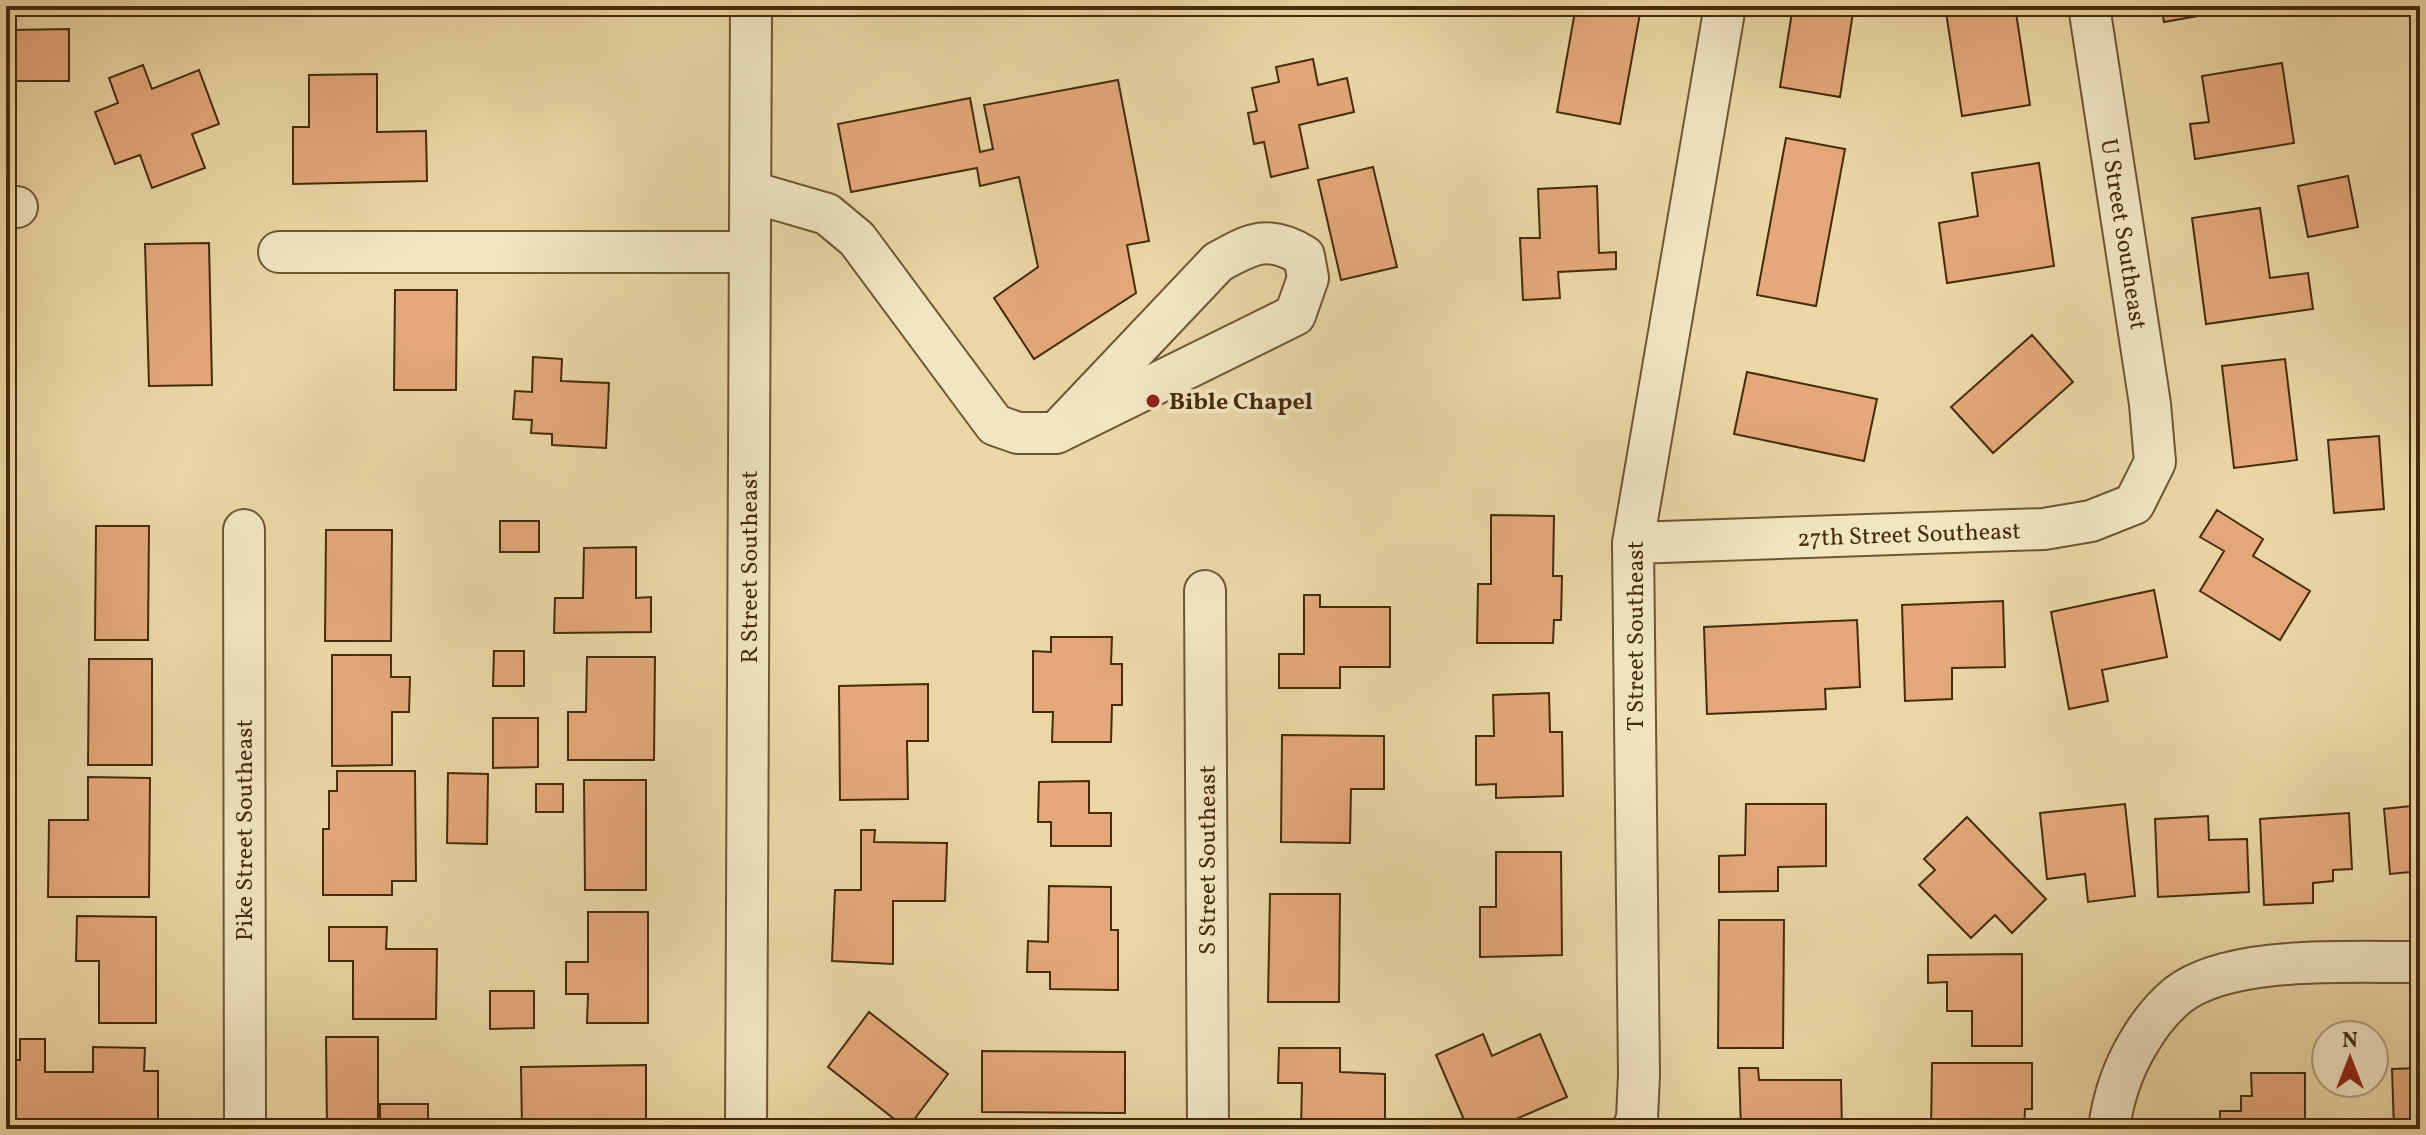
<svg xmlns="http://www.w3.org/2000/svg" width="2426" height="1135" viewBox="0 0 2426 1135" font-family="Vollkorn,serif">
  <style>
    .building { fill: #e4a87a; stroke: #462b0d; stroke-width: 2 }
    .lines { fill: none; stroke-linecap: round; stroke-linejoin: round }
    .minor-casing { stroke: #6f5633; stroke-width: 44 }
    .minor { stroke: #f1e5c4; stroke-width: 40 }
    .poi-dot { fill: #8f2418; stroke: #f1e5c4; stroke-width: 3 }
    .labels { text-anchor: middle; stroke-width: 8; stroke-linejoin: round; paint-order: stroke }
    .street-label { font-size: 24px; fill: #462b0d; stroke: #f1e5c4 }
    .poi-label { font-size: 24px; font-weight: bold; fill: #462b0d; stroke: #f1e5c4; text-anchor: start }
  </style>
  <rect width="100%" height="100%" fill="#ead7a5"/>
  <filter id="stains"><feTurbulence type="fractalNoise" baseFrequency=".0025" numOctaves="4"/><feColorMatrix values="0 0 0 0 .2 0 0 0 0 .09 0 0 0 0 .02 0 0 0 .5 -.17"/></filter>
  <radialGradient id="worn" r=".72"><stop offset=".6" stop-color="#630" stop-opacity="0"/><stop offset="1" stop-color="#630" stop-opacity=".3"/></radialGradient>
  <!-- building -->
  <path class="building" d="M6,6H10V30L69,29V81H6Z
    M387,6H433L432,13Z
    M1576,6L1641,8L1620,124L1557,112Z
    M1793,6H1854L1840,97L1780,87Z
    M1945,6H2015L2030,105L1962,116Z
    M2161,6H2225L2226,11L2164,22Z
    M1313,59L1318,85L1347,78L1354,112L1299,125L1308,168L1271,177L1264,142L1254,144L1248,113L1257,111L1252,88L1279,82L1276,67Z
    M2282,63L2294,143L2195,159L2190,124L2209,122L2202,76Z
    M143,65L152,89L199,70L219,124L192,134L205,168L152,188L140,155L115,164L95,112L118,103L109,78Z
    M377,74V132L426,131L427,181L293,184V127H309V75Z
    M1118,80L1149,241L1127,245L1136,293L1034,359L994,298L1038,267L1019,177L980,186L977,168L851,192L838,124L970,98L980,152L993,149L984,105Z
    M1786,138L1845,149L1816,306L1757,295Z
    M2039,163L2054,266L1947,283L1939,223L1978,216L1972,173Z
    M1373,167L1397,267L1341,280L1318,180Z
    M2348,176L2358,227L2308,237L2298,186Z
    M1597,186L1599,253L1616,252V269L1558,272L1560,298L1523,300L1520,238H1540L1538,189Z
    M2260,208L2270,278L2308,273L2313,309L2206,324L2192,218Z
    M209,243L212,385L149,386L145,244Z
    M395,290H457L456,390H394Z
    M6,324H10L9,396H6Z
    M2032,335L2073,382L1993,453L1951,407Z
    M533,357L562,359L561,381L609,383L606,448L552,445V434L531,433L532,420L513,419L515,391L532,392Z
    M2285,359L2297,460L2234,468L2222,366Z
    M1747,372L1877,399L1864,461L1734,434Z
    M2379,436L2384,509L2334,513L2328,440Z
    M2217,510L2263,539L2253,556L2310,591L2280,640L2200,591L2224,551L2200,537Z
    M1491,515L1554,516L1553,576H1562L1561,620H1554L1553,643H1477L1478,584H1491Z
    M500,521H539V552H500Z
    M96,526H149L148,640H95Z
    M326,530H392L391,641H325Z
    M636,547V598L651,597V632L554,633L555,598H583L584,548Z
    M2154,590L2167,657L2102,670L2108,701L2069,709L2051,612Z
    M1304,595H1320V607H1390V667H1340V688H1279V654H1304Z
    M2003,601L2005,667L1952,668V699L1905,701L1902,605Z
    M1857,620L1860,687L1825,689L1826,709L1707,714L1704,627Z
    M1051,637H1112L1111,664H1122V705H1112L1111,742H1052L1053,712H1033V651L1051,652Z
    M494,651H524V686H493Z
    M332,655H391V677H410L409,712H392V765L332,766Z
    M587,657H655L654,760H568V712H586Z
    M89,659H152V765H88Z
    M928,684V741H907L908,799L840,800L839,686Z
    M1549,693L1550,732H1562L1563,796L1496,798V784L1476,785V736H1494L1493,695Z
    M493,718H538V767L493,768Z
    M1282,735L1384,736V789H1351L1350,843L1281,842Z
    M337,771H415L416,881H392V895H323V829H329V791H337Z
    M448,773L488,774L487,844L447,843Z
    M88,777L150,778L149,897H48L49,820H88Z
    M584,780H646V890H585Z
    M1089,781V813H1111V846H1051V822H1038L1039,782Z
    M536,784H563V812H536Z
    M1746,804H1826V866L1778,867V891L1719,892V856L1745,855Z
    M2125,804L2135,896L2088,902L2085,874L2047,879L2040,813Z
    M2420,805V871L2390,874L2384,809Z
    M2349,813L2352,869L2333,870V881L2313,883V903L2264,905L2260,819Z
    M2208,816L2209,840L2247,839L2249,892L2158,897L2155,819Z
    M1967,817L2046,899L2012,933L1995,915L1971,938L1919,885L1935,870L1924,859Z
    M861,830H875L874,842L947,843L945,901H893V964L832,961L835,890H861Z
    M1496,852H1561L1562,955L1480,957V907H1496Z
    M1049,886L1111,887V930H1118V990L1050,989V972H1027L1028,941L1048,942Z
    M1270,894H1340L1339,1002H1268Z
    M588,912H648V1023H587L588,994H566V962H588Z
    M77,916L156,917V1023H99V961H76Z
    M1719,920H1784L1783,1048H1718Z
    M329,927H387L386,949H437L436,1019H353V961H329Z
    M2022,954V1046H1972V1011H1947V982L1928,983V955Z
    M490,991H534V1028L490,1029Z
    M869,1012L948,1074L907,1129L828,1067Z
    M1483,1034L1492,1056L1540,1034L1567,1097L1493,1129H1468L1436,1055Z
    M326,1037H378V1129H327Z
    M20,1039H45V1072H93V1047L145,1048L144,1071H158V1129H6V1060H20Z
    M1279,1048H1340V1072L1385,1074V1129H1301L1302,1083H1278Z
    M982,1051L1125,1052V1113L982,1112Z
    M1932,1063H2032V1109H2025L2024,1129H1931Z
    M646,1065V1129H522L521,1067Z
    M1739,1068H1758L1759,1080H1841L1842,1129H1725H1741Z
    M2420,1068V1129H2394L2392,1069Z
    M2251,1073H2305V1129H2220V1111H2241V1096H2252Z
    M380,1104H428V1129H380Z"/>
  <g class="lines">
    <!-- minor casing -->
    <g class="minor-casing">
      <path id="minor" d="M751,192L827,214L857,239L995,425L1018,433H1056L1295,315L1308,278L1304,256C1269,234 1252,243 1218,262L1056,433
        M6,207H17
        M279,252H750
        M244,530L245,1129
        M1633,543L2044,529L2091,521L2134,504L2155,462L2150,404L2089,6
        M1205,591L1208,1129
        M746,1129L751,6
        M1633,1129L1637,1118L1639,1075L1633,543L1725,6
        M2109,1129C2113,1097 2122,1070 2139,1042C2149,1025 2162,1008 2178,995C2231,954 2354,963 2420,962"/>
    </g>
    <!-- minor -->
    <use href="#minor" class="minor"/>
  </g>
  <!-- markers -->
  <circle class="poi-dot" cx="1153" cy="401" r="8"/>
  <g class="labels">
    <!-- street labels -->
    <g class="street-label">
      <text transform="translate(2124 234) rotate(81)" y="8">U Street Southeast</text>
      <text transform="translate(1909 534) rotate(-2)" y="8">27th Street Southeast</text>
      <text transform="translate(749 567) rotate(-90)" y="8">R Street Southeast</text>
      <text transform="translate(1635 636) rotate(-90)" y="8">T Street Southeast</text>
      <text transform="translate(244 830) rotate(-90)" y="8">Pike Street Southeast</text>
      <text transform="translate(1207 860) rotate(-90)" y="8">S Street Southeast</text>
    </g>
    <!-- poi labels -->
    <g class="poi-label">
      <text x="1169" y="409">Bible Chapel</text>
    </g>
  </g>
  <!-- margin -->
  <rect width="2426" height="1135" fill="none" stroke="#ead7a5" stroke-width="32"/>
  <rect x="8" y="8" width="2410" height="1119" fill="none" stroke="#462b0d" stroke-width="4"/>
  <rect x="16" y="16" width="2394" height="1103" fill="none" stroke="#462b0d" stroke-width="2"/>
  <!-- north arrow -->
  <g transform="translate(2350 1059)"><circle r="38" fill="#f1e5c4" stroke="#ad9b7b" stroke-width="2"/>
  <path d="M0-6L14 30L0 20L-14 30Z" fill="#8f2418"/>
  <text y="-12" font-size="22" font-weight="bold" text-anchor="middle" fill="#462b0d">N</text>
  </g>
  <rect width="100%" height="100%" filter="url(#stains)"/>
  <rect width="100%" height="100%" fill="url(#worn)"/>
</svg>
